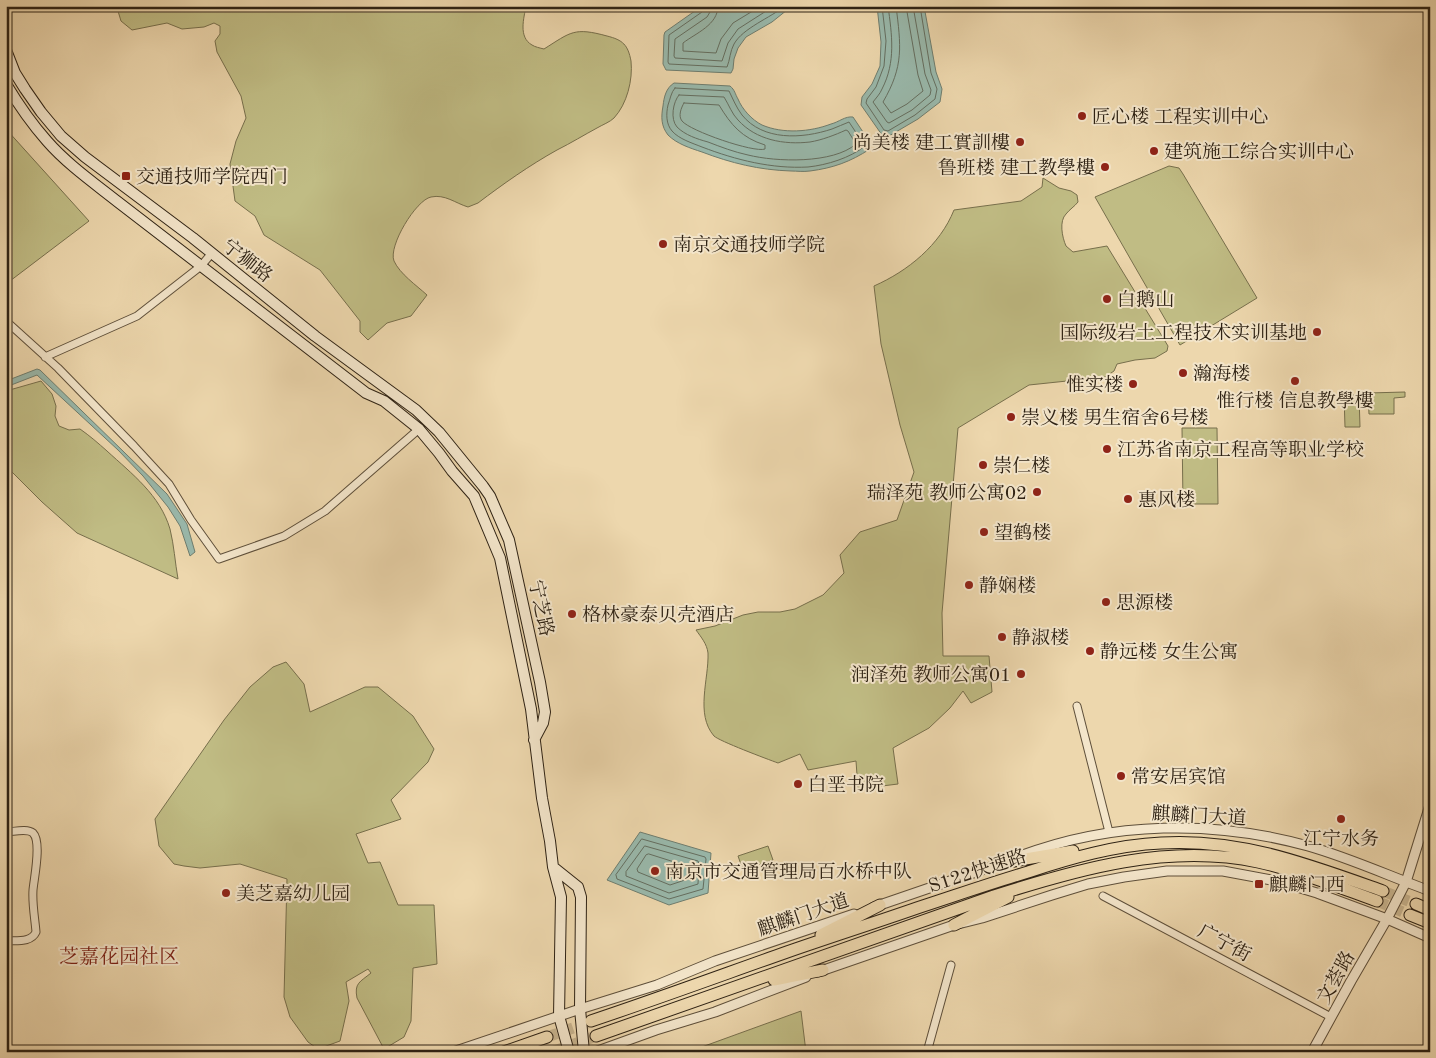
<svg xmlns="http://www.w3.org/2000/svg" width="1436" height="1058" viewBox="0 0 1436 1058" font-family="'Old Standard TT','Noto Serif SC',serif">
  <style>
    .green { fill: #c0bc84; stroke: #776f4c }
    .water { fill: #99b9ac; stroke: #6e7d6f }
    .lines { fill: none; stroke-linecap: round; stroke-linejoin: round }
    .shore { stroke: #646e60; stroke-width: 1 }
    .trunk-tunnel { stroke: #c7b38e; stroke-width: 11; stroke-dasharray: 11 5.5; stroke-linecap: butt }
    .minor-casing { stroke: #5e4f3a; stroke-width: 9 }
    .tertiary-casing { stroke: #5e4f3a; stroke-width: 11 }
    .secondary-casing { stroke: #2e2214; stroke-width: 12 }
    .trunk-casing { stroke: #2e2214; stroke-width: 13 }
    .minor { stroke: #f3e5ca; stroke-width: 7 }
    .tertiary { stroke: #f3e5ca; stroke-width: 9 }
    .secondary { stroke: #f3e5ca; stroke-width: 10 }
    .trunk { stroke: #edd7ad; stroke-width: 11 }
    .poi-dot { fill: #8f2418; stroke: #f3e5ca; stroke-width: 2 }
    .labels { text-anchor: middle; stroke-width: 4; stroke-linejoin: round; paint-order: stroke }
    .poi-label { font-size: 19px; fill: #2e2214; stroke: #f3e5ca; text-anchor: start }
    .street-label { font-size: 19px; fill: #2e2214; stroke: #f3e5ca }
    .neighbourhood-label { font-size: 20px; fill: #7a1f14; stroke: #f3e5ca }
  </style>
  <rect width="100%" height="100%" fill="#edd7ad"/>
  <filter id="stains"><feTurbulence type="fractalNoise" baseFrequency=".004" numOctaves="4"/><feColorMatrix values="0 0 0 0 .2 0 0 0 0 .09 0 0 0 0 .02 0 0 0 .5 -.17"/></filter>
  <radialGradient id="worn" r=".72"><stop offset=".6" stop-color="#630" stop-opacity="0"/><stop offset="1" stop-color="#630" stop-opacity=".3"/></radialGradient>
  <!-- green -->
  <path class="green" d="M181,6H526C524,18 518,37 532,45C535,47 540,48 544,49C571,32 574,27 607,36C623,40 628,45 631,61C633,80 627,104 614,118C610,122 602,125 597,128C584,135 571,143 557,150C530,165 503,184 478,203L468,207C455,203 445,194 431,197C416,200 388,246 394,261C400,274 416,285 427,295L411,316L387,323L368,340L360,332V321L320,270L264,235L255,216L235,201L230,164L236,141L246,118L241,96L217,52L215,41L220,34V26L214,23L204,27L182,29L167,23L132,30L121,21L118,11L143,7L168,9Z
    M6,129L89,221L6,284Z
    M1169,166L1179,168L1183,174L1257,298L1180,345L1131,260L1095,197Z
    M1043,178L1059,188L1071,191L1077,195L1078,202C1074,207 1070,209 1066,214C1059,221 1062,237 1066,246L1073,252L1107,246L1168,346L1167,351L1155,358L1135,360L1117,364L1114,371L1105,377L1029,385L958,428L942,613L943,656H989L992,692L971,703L963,691L950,708L929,728L893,748L898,784L858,789L856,761L808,770L800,754L778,763C767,759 719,741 714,736C695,714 709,679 708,653C707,644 701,637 696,630L715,626L743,615L758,612H780L795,609L823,595L844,573L840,555L860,532L897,520L914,472L900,425L881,344L874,286C908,271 940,245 954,210L1021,201L1042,187Z
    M41,381L52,394L56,406L55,416L59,426L69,430L80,429C90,436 98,443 107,451C132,474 160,495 170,529C174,545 175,562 178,579L77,533L42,502L6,466V391Z
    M1405,392V397L1394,398V414H1369L1368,393Z
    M1344,395H1359L1360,427H1345Z
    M1182,428H1217L1218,504H1183Z
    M286,662L304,684L310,712L365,687H378L413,716L434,749L428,762L391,800L401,819L356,834L368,863L380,862L398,905H434L437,964L413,968L411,1021L404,1037L384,1049L357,998C354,983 360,982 371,973L368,969L346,982L349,1001L340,1041L318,1049L308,1042L290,1017L284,997L287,879L240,864L200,868L184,866L174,864L159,846L155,819L224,720L250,687L273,667Z
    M768,846L773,860L743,870L738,856Z
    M801,1011L806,1052H688Z"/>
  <!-- water -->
  <path class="water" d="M702,6H792L772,22L746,37L738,48L734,59L733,69L731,73L666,70L663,64L664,35L665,32Z
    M877,6H924L936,72L942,89L940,102L918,119L889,136L882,135L861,105L862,97L872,84L880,66L881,42Z
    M674,83L730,86C735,90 735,94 738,99C742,109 752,120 762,125C783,134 810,132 831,124C839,122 845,116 853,117L871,144L870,149C850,162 833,168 810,171C803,172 797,171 791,171C759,170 731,163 702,152C690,148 677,144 668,135C661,126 661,117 663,106C664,97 666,88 674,83Z
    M37,369L40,370L167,494L187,524L195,552L190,556L180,526L168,507L143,476L118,450L37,375L6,387V381Z
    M640,832L711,853L708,893L669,905L607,880Z"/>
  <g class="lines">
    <!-- shore -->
    <path class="shore" d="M704,6L702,12L669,35L668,62L669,64L727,67C730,60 730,51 734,44C743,28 770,18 785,6
      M711,6L710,12L707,17L675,39L674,56L675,58L722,61L728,43L738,29L774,6
      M718,6C718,25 696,33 683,43V51L716,53L721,39L733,23L761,6
      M882,6L886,41L884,66L876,87L867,99L866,103L884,130L888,131L915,115L935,99L937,89L931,73L920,6
      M888,6C892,35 896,62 882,89C880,94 876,98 873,102L887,122L889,123L912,110L930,95L931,90L925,74L913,6
      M896,6C901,46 904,66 883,102L891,113L907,104L923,91L918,75L906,6
      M675,88L729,91C733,99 736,107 742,115C763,141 802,139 832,129C838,127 843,124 849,122L865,146C850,158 827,165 808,167C772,169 736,160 702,147C692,143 679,139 672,131C666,124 666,114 668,105C670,100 671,92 675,88Z
      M679,95L724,97C729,105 732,114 738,120C756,140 784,145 810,142C822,140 835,135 846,130L848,131L856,144C833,164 776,162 748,155C734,152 721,147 708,142C697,139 685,135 677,127C670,119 673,102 679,95Z
      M684,103L719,105C731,125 742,138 765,145V149C754,153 690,131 682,121C678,116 681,108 684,103Z
      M642,839L705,857L706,859L703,889L669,899L617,879L616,875Z
      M645,846L698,861L699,864L698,884L669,893L626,876V872Z
      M649,854L690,867L691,869V878L670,885L638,872L637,869L646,855Z"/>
    <!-- trunk-tunnel -->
    <path class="trunk-tunnel" d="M1383,891L1416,904
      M1377,901L1410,915
      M547,1037L590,1022
      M552,1052L596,1036"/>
    <!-- minor casing -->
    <g class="minor-casing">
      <path id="minor" d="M6,321L58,368L134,446L169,484L191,520L219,559L284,536L325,511L419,429
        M45,357L137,316L201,266L211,254
        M1077,706L1109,832
        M6,832C13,832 27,828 33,833C42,842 34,878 33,890C32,904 35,919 36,932C31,943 16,940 6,941
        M1103,896L1331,1017
        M927,1052L951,965"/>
    </g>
    <!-- tertiary casing -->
    <g class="tertiary-casing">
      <path id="tertiary" d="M1020,856C1112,821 1214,820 1308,846C1350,858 1389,876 1430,891
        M874,907L1008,861
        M818,972L954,925L982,918L1052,895L1088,884L1124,877L1167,871H1223L1277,881L1317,893L1387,919L1430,938
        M453,1052L580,1009L657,985L715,961L854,914
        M595,1052L656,1030L715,1012L806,977
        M1312,1052L1351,981L1387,919L1406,882L1430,805"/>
    </g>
    <!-- secondary casing -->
    <g class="secondary-casing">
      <path id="secondary" d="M6,50L15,73L25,89L41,112L61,136L85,157L193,238L315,336L416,410L439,432L483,486L490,496L509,540L540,682L545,712L543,723L534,740
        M6,84C18,104 31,123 47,141C67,164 94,183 118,202L366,393L384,401L419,429L439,453L452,471L474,496L500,558L531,709L542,798L550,841L553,867L561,897L559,1016L569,1052
        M553,867L578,887L581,897L580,1009L584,1052"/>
    </g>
    <!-- trunk casing -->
    <g class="trunk-casing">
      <path id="trunk" d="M1002,863L1073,851
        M1416,904L1430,910
        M1410,915L1430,923
        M954,925L1008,897
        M821,935L880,905
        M774,980L823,970
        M591,1021C657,999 722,975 787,952C830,937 874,923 917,908C954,896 991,883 1028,872C1071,858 1116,845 1161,843C1240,838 1310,865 1383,891
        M596,1036L994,896C1078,869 1169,843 1258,862C1299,871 1338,887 1377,901
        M504,1052L547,1037"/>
    </g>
    <!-- minor -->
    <use href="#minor" class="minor"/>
    <!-- tertiary -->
    <use href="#tertiary" class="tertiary"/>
    <!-- secondary -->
    <use href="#secondary" class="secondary"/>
    <!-- trunk -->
    <use href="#trunk" class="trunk"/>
  </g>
  <!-- markers -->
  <g class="poi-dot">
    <circle cx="1082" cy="116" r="5"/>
    <circle cx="1020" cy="142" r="5"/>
    <circle cx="1154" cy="151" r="5"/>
    <circle cx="1105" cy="167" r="5"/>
    <rect x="121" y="171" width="10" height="10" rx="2.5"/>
    <circle cx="663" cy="244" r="5"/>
    <circle cx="1107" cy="299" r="5"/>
    <circle cx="1317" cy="332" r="5"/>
    <circle cx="1183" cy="373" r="5"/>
    <circle cx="1295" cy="381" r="5"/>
    <circle cx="1133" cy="384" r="5"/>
    <circle cx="1011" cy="417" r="5"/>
    <circle cx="1107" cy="449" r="5"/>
    <circle cx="983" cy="465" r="5"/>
    <circle cx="1037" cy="492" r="5"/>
    <circle cx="1128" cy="499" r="5"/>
    <circle cx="984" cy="532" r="5"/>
    <circle cx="969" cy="585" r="5"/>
    <circle cx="1106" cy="602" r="5"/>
    <circle cx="572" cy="614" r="5"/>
    <circle cx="1002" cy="637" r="5"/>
    <circle cx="1090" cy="651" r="5"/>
    <circle cx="1021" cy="674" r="5"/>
    <circle cx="1121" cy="776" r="5"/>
    <circle cx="798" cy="784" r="5"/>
    <circle cx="1341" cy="819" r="5"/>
    <circle cx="655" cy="871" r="5"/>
    <rect x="1254" y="879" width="10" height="10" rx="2.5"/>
    <circle cx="226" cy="893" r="5"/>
  </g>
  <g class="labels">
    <!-- poi labels -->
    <g class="poi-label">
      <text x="1092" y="123">匠心楼 工程实训中心</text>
      <text x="1010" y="149" text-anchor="end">尚美楼 建工實訓樓</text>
      <text x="1164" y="158">建筑施工综合实训中心</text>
      <text x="1095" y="174" text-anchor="end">鲁班楼 建工教學樓</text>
      <text x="136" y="183">交通技师学院西门</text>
      <text x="673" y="251">南京交通技师学院</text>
      <text x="1117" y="306">白鹅山</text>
      <text x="1307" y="339" text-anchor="end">国际级岩土工程技术实训基地</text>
      <text x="1193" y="380">瀚海楼</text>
      <text x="1123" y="391" text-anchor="end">惟实楼</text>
      <text x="1295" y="407" text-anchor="middle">惟行楼 信息教學樓</text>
      <text x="1021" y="424">崇义楼 男生宿舍6号楼</text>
      <text x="1117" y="456">江苏省南京工程高等职业学校</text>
      <text x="993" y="472">崇仁楼</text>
      <text x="1027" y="499" text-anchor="end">瑞泽苑 教师公寓02</text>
      <text x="1138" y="506">惠风楼</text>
      <text x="994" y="539">望鹤楼</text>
      <text x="979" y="592">静娴楼</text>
      <text x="1116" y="609">思源楼</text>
      <text x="582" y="621">格林豪泰贝壳酒店</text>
      <text x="1012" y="644">静淑楼</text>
      <text x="1100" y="658">静远楼 女生公寓</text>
      <text x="1011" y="681" text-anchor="end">润泽苑 教师公寓01</text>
      <text x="1131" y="783">常安居宾馆</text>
      <text x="808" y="791">白垩书院</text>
      <text x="1341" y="845" text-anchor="middle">江宁水务</text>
      <text x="665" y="878">南京市交通管理局百水桥中队</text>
      <text x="1269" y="891">麒麟门西</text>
      <text x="236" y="900">美芝嘉幼儿园</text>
    </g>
    <!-- street labels -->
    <g class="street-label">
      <text transform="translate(248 260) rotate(38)" y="7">宁狮路</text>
      <text transform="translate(542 608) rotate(78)" y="7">宁芝路</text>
      <text transform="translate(1199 815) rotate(3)" y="7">麒麟门大道</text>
      <text transform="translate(977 870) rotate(-18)" y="7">S122快速路</text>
      <text transform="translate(803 914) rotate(-19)" y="7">麒麟门大道</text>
      <text transform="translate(1225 942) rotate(28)" y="7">广宁街</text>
      <text transform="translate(1335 977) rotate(-61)" y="7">文荟路</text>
    </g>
    <!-- neighbourhood labels -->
    <g class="neighbourhood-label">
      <text x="119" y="963">芝嘉花园社区</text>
    </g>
  </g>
  <!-- margin -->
  <rect width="1436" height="1058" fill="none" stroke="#edd7ad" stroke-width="25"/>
  <rect x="8" y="8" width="1421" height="1043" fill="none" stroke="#2e2214" stroke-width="2.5"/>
  <rect x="12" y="12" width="1411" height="1033" fill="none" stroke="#2e2214"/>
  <rect width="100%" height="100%" filter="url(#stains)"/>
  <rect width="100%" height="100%" fill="url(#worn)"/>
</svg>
